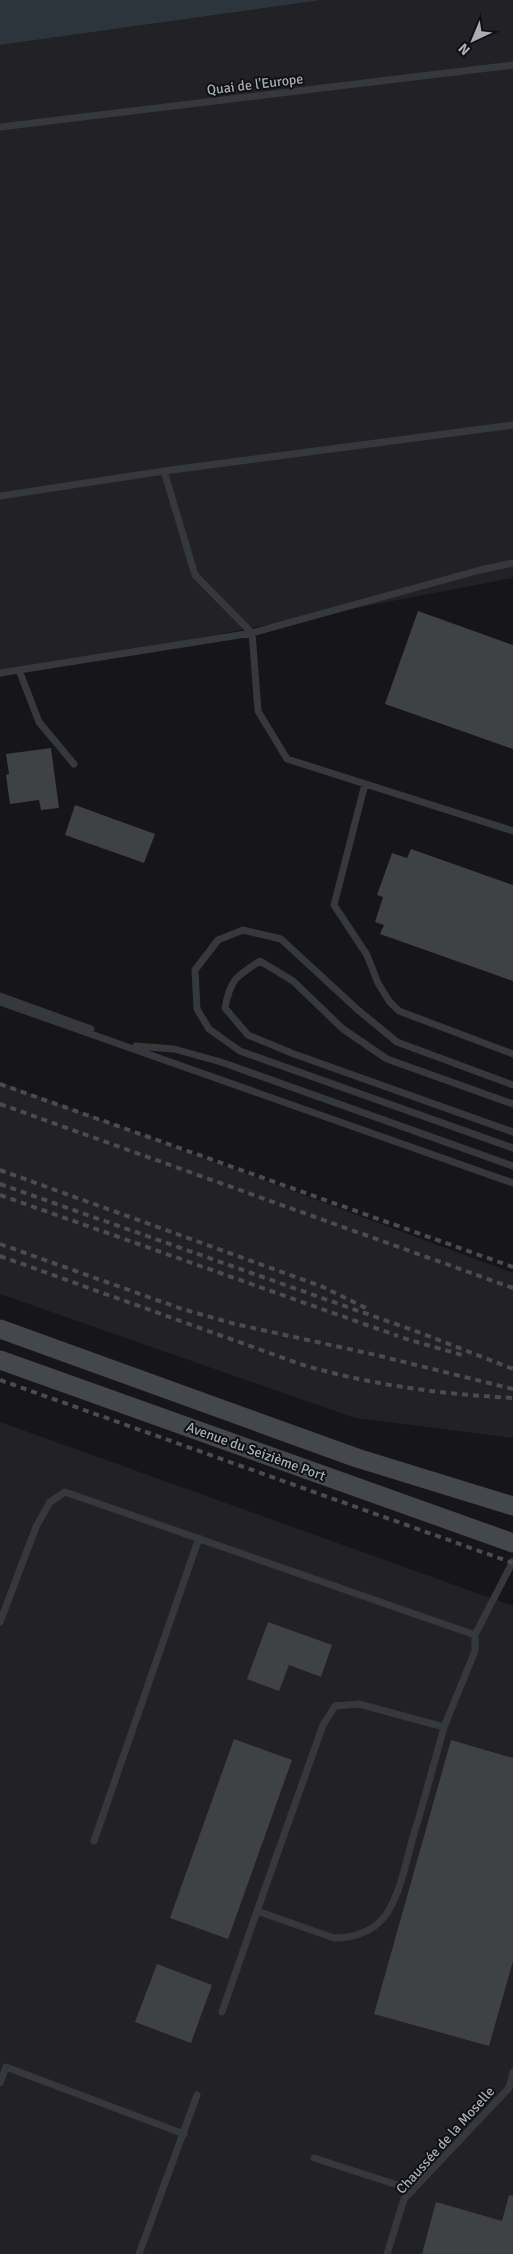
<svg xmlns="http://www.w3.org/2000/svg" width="513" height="2254" viewBox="0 0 513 2254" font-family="Signika,sans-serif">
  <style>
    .built { fill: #222225 }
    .water { fill: #2c353c }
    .building { fill: #404145 }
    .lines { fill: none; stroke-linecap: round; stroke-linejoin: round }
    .lane { stroke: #37383d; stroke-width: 7 }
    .secondary { stroke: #45474d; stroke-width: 19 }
    .rail { stroke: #4a4c52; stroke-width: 4; stroke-dasharray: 6 5; stroke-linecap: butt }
    .labels { text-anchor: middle; stroke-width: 4; stroke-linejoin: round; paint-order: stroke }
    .street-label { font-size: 14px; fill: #a8adb8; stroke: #111113 }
  </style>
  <rect width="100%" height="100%" fill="#161618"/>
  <!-- built -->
  <path class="built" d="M322,0H513V578L0,676V45Z
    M0,1082L513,1273V1438L355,1418L0,1294Z
    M0,1422L513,1606V2254H0Z"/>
  <!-- water -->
  <path class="water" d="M0,0H322L0,45Z"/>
  <!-- building -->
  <path class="building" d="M418,611L513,645V749L385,704Z
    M51,748L59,808L41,810L39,800L10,804L6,775L9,774L6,754Z
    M75,805L155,834L144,863L65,835Z
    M411,849L513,885V981L380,934L384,925L375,922L383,897L377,895L392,853L407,858Z
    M268,1622L332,1645L321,1677L289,1665L279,1691L247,1679Z
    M234,1739L292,1760L228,1939L170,1918Z
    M451,1740L513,1758V1961L489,2046L374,2014Z
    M157,1964L212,1985L191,2043L135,2022Z
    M509,2195L513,2196V2254H422L436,2202L502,2221Z"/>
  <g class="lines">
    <!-- lane -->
    <path class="lane" d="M0,127L513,65
      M164,471L195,575L252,633L258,711L287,759L513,831
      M0,496L164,471L513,425
      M19,670L39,722L74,764
      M0,673L252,633L480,570L513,563
      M365,784L334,905L367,955L378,983L389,1001L399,1011L513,1054
      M0,996L91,1029
      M0,1002L513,1183
      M136,1046L174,1049L221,1062L513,1166
      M513,1085L397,1042L358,1010L281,939L243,930L218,940L195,970L197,1009L209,1029L240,1051L513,1148
      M513,1104L387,1059L343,1029L293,981L260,961C236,976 230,980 225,1008L248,1035L294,1054L513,1132
      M0,1622L36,1527L50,1502L65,1492L475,1635L513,1561
      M444,1727C434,1764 424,1801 413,1837C406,1863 400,1895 385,1916C373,1932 353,1938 334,1938L257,1911L323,1725L335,1706L359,1704L444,1727L475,1651V1635
      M94,1841L199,1538
      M222,2012L257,1911
      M0,2083L6,2067L184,2134
      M314,2158L413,2190
      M139,2254L197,2095
      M387,2254L404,2199L509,2088L513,2072"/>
    <!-- secondary -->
    <path class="secondary" d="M0,1329L357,1458L513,1506
      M0,1360L513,1543"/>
    <!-- rail -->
    <path class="rail" d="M0,1084L513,1267
      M0,1104L513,1288
      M0,1170L323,1287L366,1308
      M0,1184L421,1333L513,1369
      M0,1195L398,1336
      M0,1244L182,1309L235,1324L376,1355L513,1389
      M0,1256L300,1364C370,1385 440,1394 513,1398
      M403,1338L462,1355
      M0,1380L513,1563"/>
  </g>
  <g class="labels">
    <!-- street labels -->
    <g class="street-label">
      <text transform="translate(255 84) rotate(-7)" y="5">Quai de l'Europe</text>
      <text transform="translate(256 1451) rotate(20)" y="5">Avenue du Seizième Port</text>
      <text transform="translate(445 2140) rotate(-48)" y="5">Chaussée de la Moselle</text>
    </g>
  </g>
  <!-- north arrow -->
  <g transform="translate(473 40) rotate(224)" stroke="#111113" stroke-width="4" paint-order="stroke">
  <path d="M0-4L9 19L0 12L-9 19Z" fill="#a8adb8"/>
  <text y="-8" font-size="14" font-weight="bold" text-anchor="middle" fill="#a8adb8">N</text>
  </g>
</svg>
